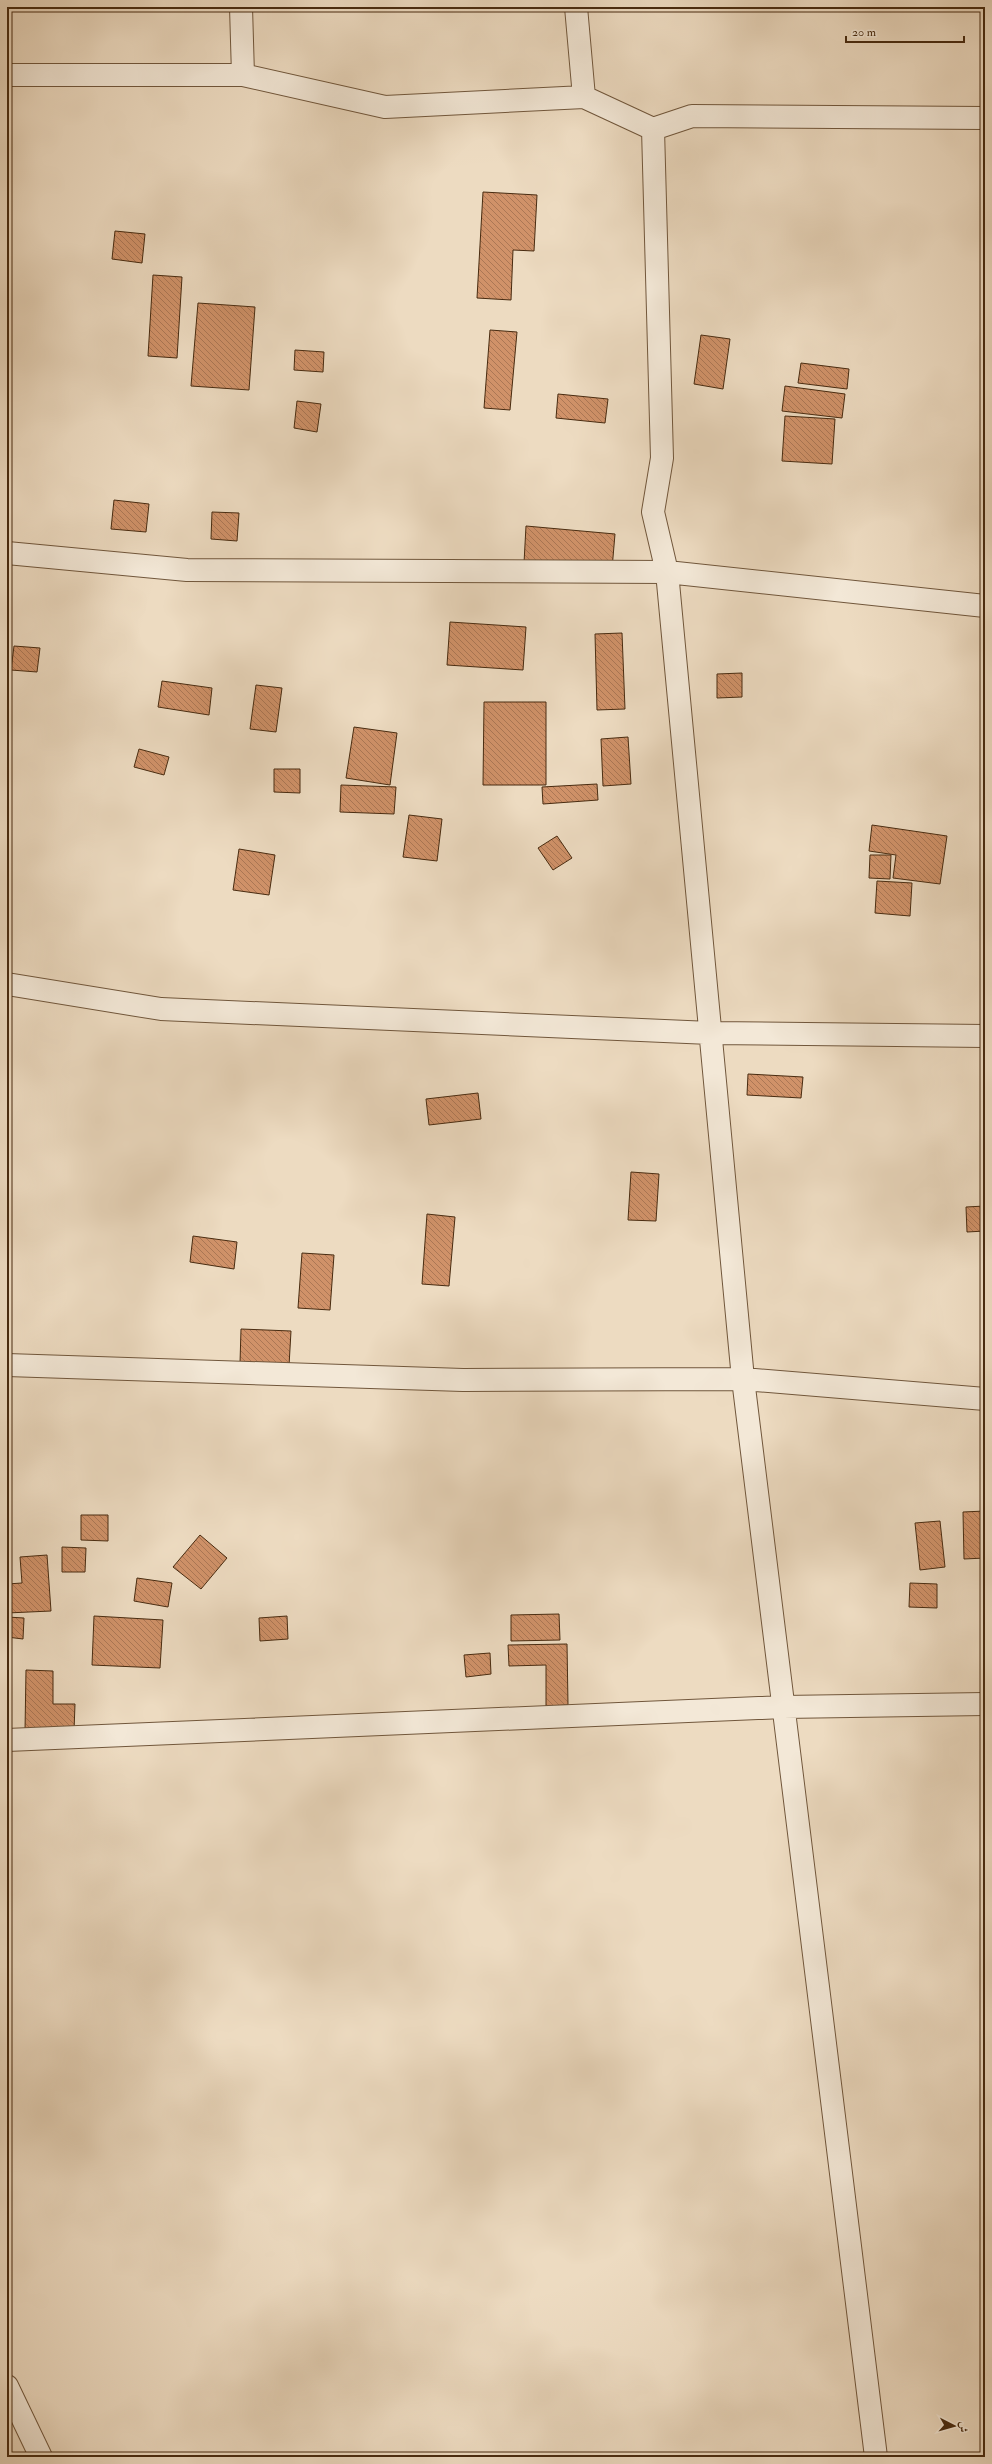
<svg xmlns="http://www.w3.org/2000/svg" width="992" height="2464" viewBox="0 0 992 2464" font-family="'IM FELL Double Pica',Amiri,serif">
  <style>
    .building { fill: url(#building-back-hatch); stroke: #482b10 }
    .lines { fill: none; stroke-linecap: round; stroke-linejoin: round }
    .minor-casing { stroke: #71573c; stroke-width: 24 }
    .minor { stroke: #f3e8d7; stroke-width: 22 }
  </style>
  <defs>
    <pattern id="building-back-hatch" width="6" height="6" patternUnits="userSpaceOnUse"><rect width="6" height="6" fill="#d09269"/><path d="M-1 5l2 2M0 0l6 6M5-1l2 2" fill="none" stroke="#ab7755"/></pattern>
  </defs>
  <rect width="100%" height="100%" fill="#eddbc1"/>
  <filter id="stains"><feTurbulence type="fractalNoise" baseFrequency=".005" numOctaves="4"/><feColorMatrix values="0 0 0 0 .2 0 0 0 0 .09 0 0 0 0 .02 0 0 0 .5 -.17"/></filter>
  <radialGradient id="worn" r=".72"><stop offset=".6" stop-color="#630" stop-opacity="0"/><stop offset="1" stop-color="#630" stop-opacity=".3"/></radialGradient>
  <!-- building -->
  <path class="building" d="M483,192L537,195L534,251L513,250L511,300L477,298Z
    M115,231L145,234L142,263L112,259Z
    M153,275L182,277L177,358L148,356Z
    M198,303L255,307L249,390L191,386Z
    M490,330L517,332L510,410L484,408Z
    M701,335L730,339L723,389L694,384Z
    M295,350L324,352L323,372L294,370Z
    M801,363L849,369L847,389L798,383Z
    M785,386L845,394L842,418L782,411Z
    M558,394L608,399L605,423L556,418Z
    M297,401L321,404L317,432L294,428Z
    M785,416L835,419L832,464L782,461Z
    M114,500L149,504L146,532L111,529Z
    M212,512L239,513L237,541L211,539Z
    M526,526L615,534L612,569L524,563Z
    M450,622L526,627L523,670L447,665Z
    M622,633L625,709L597,710L595,634Z
    M14,646L40,648L37,672L11,670Z
    M742,673V697L717,698V674Z
    M162,681L212,688L209,715L158,707Z
    M256,685L282,688L276,732L250,729Z
    M484,702H546V785H483Z
    M354,727L397,733L390,785L346,778Z
    M628,737L631,784L603,786L601,739Z
    M139,749L169,757L164,775L134,767Z
    M274,769H300V793L274,792Z
    M597,784L598,800L543,804L542,787Z
    M341,785L396,787L394,814L340,812Z
    M409,815L442,819L437,861L403,857Z
    M872,825L947,836L940,884L893,878L896,855L869,851Z
    M557,836L572,858L553,870L538,848Z
    M239,849L275,855L269,895L233,890Z
    M870,855H891L890,879L869,878Z
    M877,881L912,883L910,916L875,913Z
    M748,1074L803,1077L801,1098L747,1095Z
    M478,1093L481,1119L429,1125L426,1099Z
    M631,1172L659,1174L656,1221L628,1220Z
    M985,1206V1231L967,1232L966,1207Z
    M427,1214L455,1217L449,1286L422,1284Z
    M193,1236L237,1242L234,1269L190,1262Z
    M302,1253L334,1255L330,1310L298,1308Z
    M241,1329L291,1331L289,1366L240,1363Z
    M985,1511V1558L964,1559L963,1512Z
    M81,1515H108V1541L81,1540Z
    M940,1521L945,1567L920,1570L915,1523Z
    M200,1535L227,1558L201,1589L173,1567Z
    M62,1547L86,1548L85,1572H62Z
    M47,1555L51,1611L7,1613V1584L22,1583L20,1557Z
    M137,1578L172,1583L168,1607L134,1601Z
    M910,1583L937,1584V1608L909,1607Z
    M559,1614L560,1640L511,1641V1615Z
    M94,1616L163,1620L160,1668L92,1665Z
    M287,1616L288,1639L260,1641L259,1618Z
    M7,1617L24,1618L23,1639L7,1637Z
    M567,1644L568,1705L546,1706V1665L509,1666L508,1645Z
    M490,1653L491,1674L466,1677L464,1655Z
    M26,1670L53,1671V1704H75L74,1731H25Z"/>
  <g class="lines">
    <!-- minor casing -->
    <g class="minor-casing">
      <path id="minor" d="M241,7L243,75
        M576,7L584,97
        M7,75H243L385,107L584,97L653,129L692,116L985,118
        M653,129L662,458L653,512L667,572L743,1379L876,2457
        M7,553L187,570L667,572L985,606
        M7,984L161,1009L710,1033L985,1036
        M7,1365L463,1380L743,1379L985,1399
        M7,1740L783,1707L985,1704
        M7,2386L41,2457"/>
    </g>
    <!-- minor -->
    <use href="#minor" class="minor"/>
  </g>
  <!-- margin -->
  <rect width="992" height="2464" fill="none" stroke="#eddbc1" stroke-width="24"/>
  <rect x="8" y="8" width="976" height="2448" fill="none" stroke="#482b10" stroke-width="2"/>
  <rect x="12" y="12" width="968" height="2440" fill="none" stroke="#482b10"/>
  <!-- north arrow -->
  <g transform="translate(954 2426) rotate(96)" stroke="#f3e8d7" stroke-width="3" paint-order="stroke">
  <path d="M0-3L7 15L0 10L-7 15Z" fill="#482b10"/>
  <text y="-6" font-size="11" font-weight="bold" text-anchor="middle" fill="#482b10">ش</text>
  </g>
  <!-- scale -->
  <path d="M846 36v6h118v-6" fill="none" stroke="#482b10" stroke-width="2"/>
  <text x="852" y="36" font-size="12" fill="#482b10" stroke="#f3e8d7" stroke-width="3" paint-order="stroke">20 m</text>
  <rect width="100%" height="100%" filter="url(#stains)"/>
  <rect width="100%" height="100%" fill="url(#worn)"/>
</svg>
